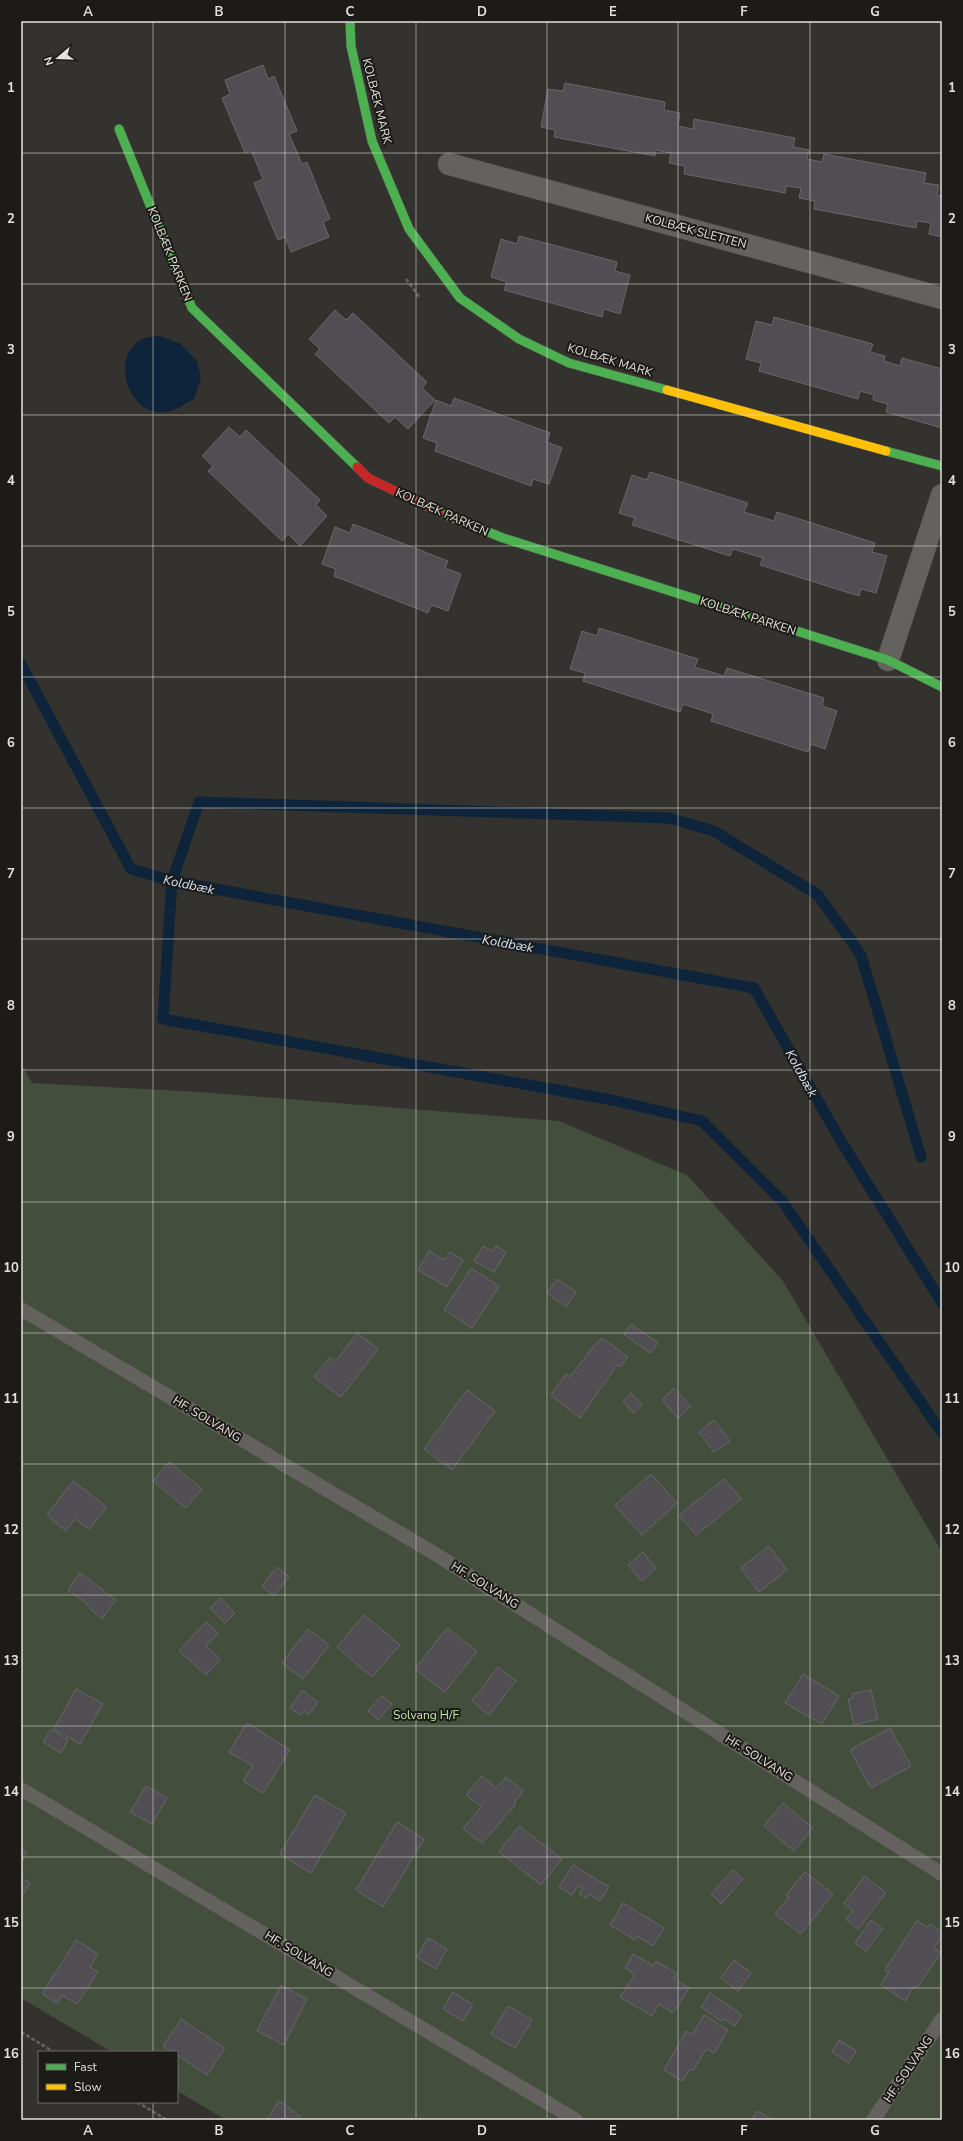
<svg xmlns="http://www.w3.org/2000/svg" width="963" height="2141" viewBox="0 0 963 2141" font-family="'Nunito Sans',sans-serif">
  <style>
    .green { fill: #434e3c }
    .water { fill: #0e243a }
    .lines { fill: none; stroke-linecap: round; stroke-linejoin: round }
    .stream { stroke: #0e243a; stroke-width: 11 }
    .building { fill: #504e53; stroke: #686667 }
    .lane-casing { stroke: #504e4a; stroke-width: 15 }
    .street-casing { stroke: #504e4a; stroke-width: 23 }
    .fast-casing { stroke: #504e4a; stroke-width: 10 }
    .slow-casing { stroke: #504e4a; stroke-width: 10 }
    .jam-casing { stroke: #504e4a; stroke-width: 10 }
    .path { stroke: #63615e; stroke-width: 2.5; stroke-dasharray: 4 2; stroke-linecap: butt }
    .lane { stroke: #63625e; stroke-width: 14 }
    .street { stroke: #63625e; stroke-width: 22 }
    .fast { stroke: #4caf50; stroke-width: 9 }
    .slow { stroke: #ffc107; stroke-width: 9 }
    .jam { stroke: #c62828; stroke-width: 9 }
    .grid { fill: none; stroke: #e4e1dc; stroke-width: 1; stroke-opacity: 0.55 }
    .labels { text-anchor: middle; stroke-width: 4; stroke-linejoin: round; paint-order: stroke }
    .street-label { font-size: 12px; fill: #e4e1dc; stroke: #1d1b17 }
    .park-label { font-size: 12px; fill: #c2e8af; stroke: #1d1b17 }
    .water-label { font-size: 13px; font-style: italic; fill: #d1e3f8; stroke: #1d1b17 }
    .neatline { fill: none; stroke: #e4e1dc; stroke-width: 1.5 }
    .grid-label { font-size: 13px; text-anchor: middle; font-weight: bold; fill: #e4e1dc }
  </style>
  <rect width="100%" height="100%" fill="#34322e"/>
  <!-- green -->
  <path class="green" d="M21,1063L32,1083L200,1092L559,1121L687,1175L783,1281L942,1552V2120H226L177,2091V2052H112L21,1998Z"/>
  <!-- water -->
  <path class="water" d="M160,336L181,344L197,361L201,378L194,399C187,402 181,407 174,410C131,426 105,355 145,338C149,336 155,337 160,336Z"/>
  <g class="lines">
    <!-- stream -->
    <path class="stream" d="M21,664L131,869L172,881L754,988L842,1143L942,1303
      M921,1157L861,955L818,895L714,831L669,818L199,802L172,881L163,1019L612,1100L702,1121L783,1202L942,1433"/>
  </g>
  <!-- building -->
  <path class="building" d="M263,65L268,79L274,76L297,131L289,134L302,164L307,162L330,219L323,222L329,237L291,252L285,237L278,240L254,183L263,179L251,150L245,153L222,98L230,94L225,80Z
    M565,83L665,102L664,110L680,113L678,126L693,129L694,119L795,138L793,147L809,150L807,159L822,162L824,154L926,173L924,183L939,185L937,195L942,196V237L929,234L931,223L917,221L916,228L814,209L815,201L799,198L801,188L786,186L785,193L684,174L685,166L669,163L671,153L656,150L655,156L554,137L555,130L541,127L548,89L563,91Z
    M519,236L617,262L615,271L630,275L620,314L604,309L602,317L504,290L507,282L491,277L501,239L517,244Z
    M335,310L346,320L353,313L427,382L422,388L435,400L408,429L395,417L389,423L315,354L320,349L309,339Z
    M774,317L873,344L870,352L885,356L884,361L900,366L902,358L942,369V428L886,412L888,404L873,400L874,395L860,391L858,399L759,371L761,363L746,359L756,321L772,325Z
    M454,398L550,433L547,442L562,448L549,484L533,479L531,486L435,451L437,443L423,438L436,400L451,406Z
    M229,427L240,437L246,430L320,500L316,505L327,516L300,546L288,534L282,541L208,471L213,466L202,456Z
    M650,472L748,503L744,512L774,521L777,512L875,543L872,552L887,556L876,593L861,589L859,596L760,565L763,558L733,549L730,556L632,525L635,518L619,513L632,475L647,480Z
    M353,524L448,561L445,568L461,574L448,611L431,605L428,613L334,576L336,569L322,564L335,527L350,533Z
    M599,628L698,659L695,667L724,676L727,668L824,698L822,706L837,711L825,749L811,744L808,752L711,721L713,714L683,704L680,712L583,681L585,673L570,669L582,631L597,636Z
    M483,1246L492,1251L496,1246L506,1252L494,1272L474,1261Z
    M429,1251L444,1260L450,1252L463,1260L447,1287L418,1270Z
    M471,1268L499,1286L472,1328L444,1310Z
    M557,1279L576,1292L566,1307L547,1293Z
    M631,1324L658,1343L650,1353L624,1334Z
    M357,1333L378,1349L341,1397L314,1377L330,1357L336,1361Z
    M602,1338L628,1357L620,1367L617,1365L580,1418L551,1395L566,1374L570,1377L597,1342H599Z
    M674,1388L691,1406L678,1418L662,1400Z
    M467,1390L495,1411L452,1470L424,1449Z
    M631,1393L642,1405L634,1413L623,1402Z
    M714,1420L730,1441L714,1452L699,1432Z
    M169,1462L202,1489L186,1508L153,1481Z
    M651,1474L677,1503L642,1535L615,1505Z
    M724,1479L741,1499L696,1535L679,1515Z
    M73,1481L107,1507L89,1529L75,1519L66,1531L47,1515Z
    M769,1546L787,1570L759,1592L741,1568Z
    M643,1552L656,1568L642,1581L628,1565Z
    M277,1567L289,1577L274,1596L262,1586Z
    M80,1573L116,1600L102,1619L90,1609L91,1607L68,1590Z
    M221,1598L235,1613L225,1623L210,1608Z
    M364,1615L400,1645L372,1677L337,1647Z
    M206,1622L218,1633L206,1646L220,1659L206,1675L179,1651Z
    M447,1628L477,1651L445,1692L415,1669Z
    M308,1629L329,1645L303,1679L282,1663Z
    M498,1667L516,1681L489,1715L472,1701Z
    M803,1674L839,1696L822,1724L785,1703Z
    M76,1689L103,1704L80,1744L54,1729Z
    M302,1690L318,1702L309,1715L304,1711L301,1715L290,1708Z
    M871,1690L878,1719L854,1725L848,1699L853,1698L852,1694Z
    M382,1696L392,1704L378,1720L368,1711Z
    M247,1723L290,1750L263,1793L243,1781L253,1766L229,1752Z
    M890,1728L911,1766L871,1788L850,1750Z
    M51,1729L68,1740L61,1753L43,1742Z
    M482,1776L496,1788L506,1777L523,1791L514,1803L516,1804L482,1843L463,1829L481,1807L466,1795Z
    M146,1786L167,1798L152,1824L130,1812Z
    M315,1795L346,1813L311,1873L280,1854Z
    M783,1803L813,1828L794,1851L764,1826Z
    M397,1822L424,1839L383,1907L356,1890Z
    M519,1826L562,1859L541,1885L499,1852Z
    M21,1849L27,1852L21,1863Z
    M573,1865L609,1887L600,1901L589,1894L586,1898L579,1894L583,1888L578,1885L572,1895L559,1887Z
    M733,1870L743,1879L721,1904L711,1894Z
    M805,1872L833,1894L801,1934L775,1914L789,1897L786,1895Z
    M865,1876L886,1893L858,1929L846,1919L853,1911L844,1903Z
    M21,1878L30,1883L21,1899Z
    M623,1903L664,1928L653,1946L637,1936L635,1940L610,1925Z
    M871,1920L883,1929L866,1951L855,1943Z
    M917,1921L928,1927L930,1924L942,1932V1936L934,1948L941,1952L917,1988L914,1986L905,2001L881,1985L889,1972L885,1970Z
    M428,1938L447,1949L436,1969L417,1957Z
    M76,1940L98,1954L90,1967L98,1972L77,2004L62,1995L57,2003L42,1994Z
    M633,1954L653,1966L656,1961L677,1974L674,1979L689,1988L673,2013L659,2004L652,2016L620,1997L635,1974L625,1968Z
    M734,1960L751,1973L738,1991L721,1978Z
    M281,1985L307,1999L284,2045L257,2031Z
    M453,1992L473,2005L463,2021L443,2009Z
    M710,1993L742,2015L735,2026L723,2019L721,2021L701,2007Z
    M508,2006L532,2020L515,2048L491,2034Z
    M704,2015L728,2030L714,2053L706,2049L693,2071L690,2069L682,2081L664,2070L686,2031L692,2035Z
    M181,2019L225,2048L207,2075L177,2055V2052H172L163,2046Z
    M839,2040L856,2051L849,2063L832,2052Z
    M279,2101L300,2116L298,2120H267Z
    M757,2111L773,2120H752Z"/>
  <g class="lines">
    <!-- lane casing -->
    <g class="lane-casing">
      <path id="lane" d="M21,1309L437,1555L942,1874
        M21,1789L576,2120
        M873,2120L942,2019"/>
    </g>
    <!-- street casing -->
    <g class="street-casing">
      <path id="street" d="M449,164L942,298
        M888,660L942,495"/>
    </g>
    <!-- fast casing -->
    <g class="fast-casing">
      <path id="fast" d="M350,21L351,46L372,141L409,229L460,298L519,339L569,363L667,390
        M119,129L192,308L357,467
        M886,451L942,466
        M439,512L503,538L888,660L942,687"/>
    </g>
    <!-- slow casing -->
    <g class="slow-casing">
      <path id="slow" d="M667,390L886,451"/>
    </g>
    <!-- jam casing -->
    <g class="jam-casing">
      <path id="jam" d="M357,467L368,478L439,512"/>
    </g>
    <!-- path -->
    <path class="path" d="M406,279L420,298
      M21,2032L54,2052
      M137,2102L167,2120"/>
    <!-- lane -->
    <use href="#lane" class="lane"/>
    <!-- street -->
    <use href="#street" class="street"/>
    <!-- fast -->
    <use href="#fast" class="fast"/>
    <!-- slow -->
    <use href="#slow" class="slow"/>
    <!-- jam -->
    <use href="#jam" class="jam"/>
  </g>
  <!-- grid -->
  <path class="grid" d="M153,21V2052M285,21V2120M416,21V2120M547,21V2120M678,21V2120M810,21V2120M21,153H942M21,284H942M21,415H942M21,546H942M21,677H942M21,808H942M21,939H942M21,1070H942M21,1202H942M21,1333H942M21,1464H942M21,1595H942M21,1726H942M21,1857H942M21,1988H942M153,2102V2120"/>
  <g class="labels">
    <!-- street labels -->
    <g class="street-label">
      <text transform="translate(377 101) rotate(76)" y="4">KOLBÆK MARK</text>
      <text transform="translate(696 231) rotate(15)" y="4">KOLBÆK SLETTEN</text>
      <text transform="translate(170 254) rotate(68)" y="4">KOLBÆK PARKEN</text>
      <text transform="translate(610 360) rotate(17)" y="4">KOLBÆK MARK</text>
      <text transform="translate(442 512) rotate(24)" y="4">KOLBÆK PARKEN</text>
      <text transform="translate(748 616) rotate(18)" y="4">KOLBÆK PARKEN</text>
      <text transform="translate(207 1419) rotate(31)" y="4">HF. SOLVANG</text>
      <text transform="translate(485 1585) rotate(32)" y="4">HF. SOLVANG</text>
      <text transform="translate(759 1758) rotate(32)" y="4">HF. SOLVANG</text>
      <text transform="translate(299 1954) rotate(31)" y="4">HF. SOLVANG</text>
      <text transform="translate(908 2069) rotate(-56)" y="4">HF. SOLVANG</text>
    </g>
    <!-- park labels -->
    <g class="park-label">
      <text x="426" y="1719">Solvang H/F</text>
    </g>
    <!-- water labels -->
    <g class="water-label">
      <text transform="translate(189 884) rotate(12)" y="5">Koldbæk</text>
      <text transform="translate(508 943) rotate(10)" y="5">Koldbæk</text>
      <text transform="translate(802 1073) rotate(61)" y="5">Koldbæk</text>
    </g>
  </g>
  <!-- border -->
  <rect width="963" height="2141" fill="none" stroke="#1d1b17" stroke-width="44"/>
  <!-- legend -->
  <rect x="38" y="2051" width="140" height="52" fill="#1d1b17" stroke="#6d6a66"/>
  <rect x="46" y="2064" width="20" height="6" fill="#4caf50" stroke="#6d6a66"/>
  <text x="74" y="2071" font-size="12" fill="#e4e1dc">Fast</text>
  <rect x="46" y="2084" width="20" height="6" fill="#ffc107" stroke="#6d6a66"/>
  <text x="74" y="2091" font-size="12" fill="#e4e1dc">Slow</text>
  <!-- north arrow -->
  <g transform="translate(58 58) rotate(251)" stroke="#1d1b17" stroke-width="3" paint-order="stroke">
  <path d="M0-3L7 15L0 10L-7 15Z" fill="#e4e1dc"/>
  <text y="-6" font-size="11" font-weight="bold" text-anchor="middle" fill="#e4e1dc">N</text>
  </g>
  <rect x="22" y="22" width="919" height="2097" class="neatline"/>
  <g class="grid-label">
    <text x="88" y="16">A</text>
    <text x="219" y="16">B</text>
    <text x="350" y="16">C</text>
    <text x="482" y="16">D</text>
    <text x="613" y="16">E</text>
    <text x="744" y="16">F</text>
    <text x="875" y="16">G</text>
    <text x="11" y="92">1</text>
    <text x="952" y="92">1</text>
    <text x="11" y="223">2</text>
    <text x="952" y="223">2</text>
    <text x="11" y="354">3</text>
    <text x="952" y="354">3</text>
    <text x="11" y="485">4</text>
    <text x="952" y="485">4</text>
    <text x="11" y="616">5</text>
    <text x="952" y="616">5</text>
    <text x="11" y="747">6</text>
    <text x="952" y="747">6</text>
    <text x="11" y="878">7</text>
    <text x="952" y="878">7</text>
    <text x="11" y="1010">8</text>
    <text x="952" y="1010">8</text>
    <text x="11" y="1141">9</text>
    <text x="952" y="1141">9</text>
    <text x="11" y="1272">10</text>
    <text x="952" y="1272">10</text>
    <text x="11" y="1403">11</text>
    <text x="952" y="1403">11</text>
    <text x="11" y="1534">12</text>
    <text x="952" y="1534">12</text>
    <text x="11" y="1665">13</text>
    <text x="952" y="1665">13</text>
    <text x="11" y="1796">14</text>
    <text x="952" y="1796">14</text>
    <text x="11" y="1927">15</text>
    <text x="952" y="1927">15</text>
    <text x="11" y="2058">16</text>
    <text x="952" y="2058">16</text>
    <text x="88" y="2135">A</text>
    <text x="219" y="2135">B</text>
    <text x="350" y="2135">C</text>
    <text x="482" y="2135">D</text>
    <text x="613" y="2135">E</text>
    <text x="744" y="2135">F</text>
    <text x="875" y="2135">G</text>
  </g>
</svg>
